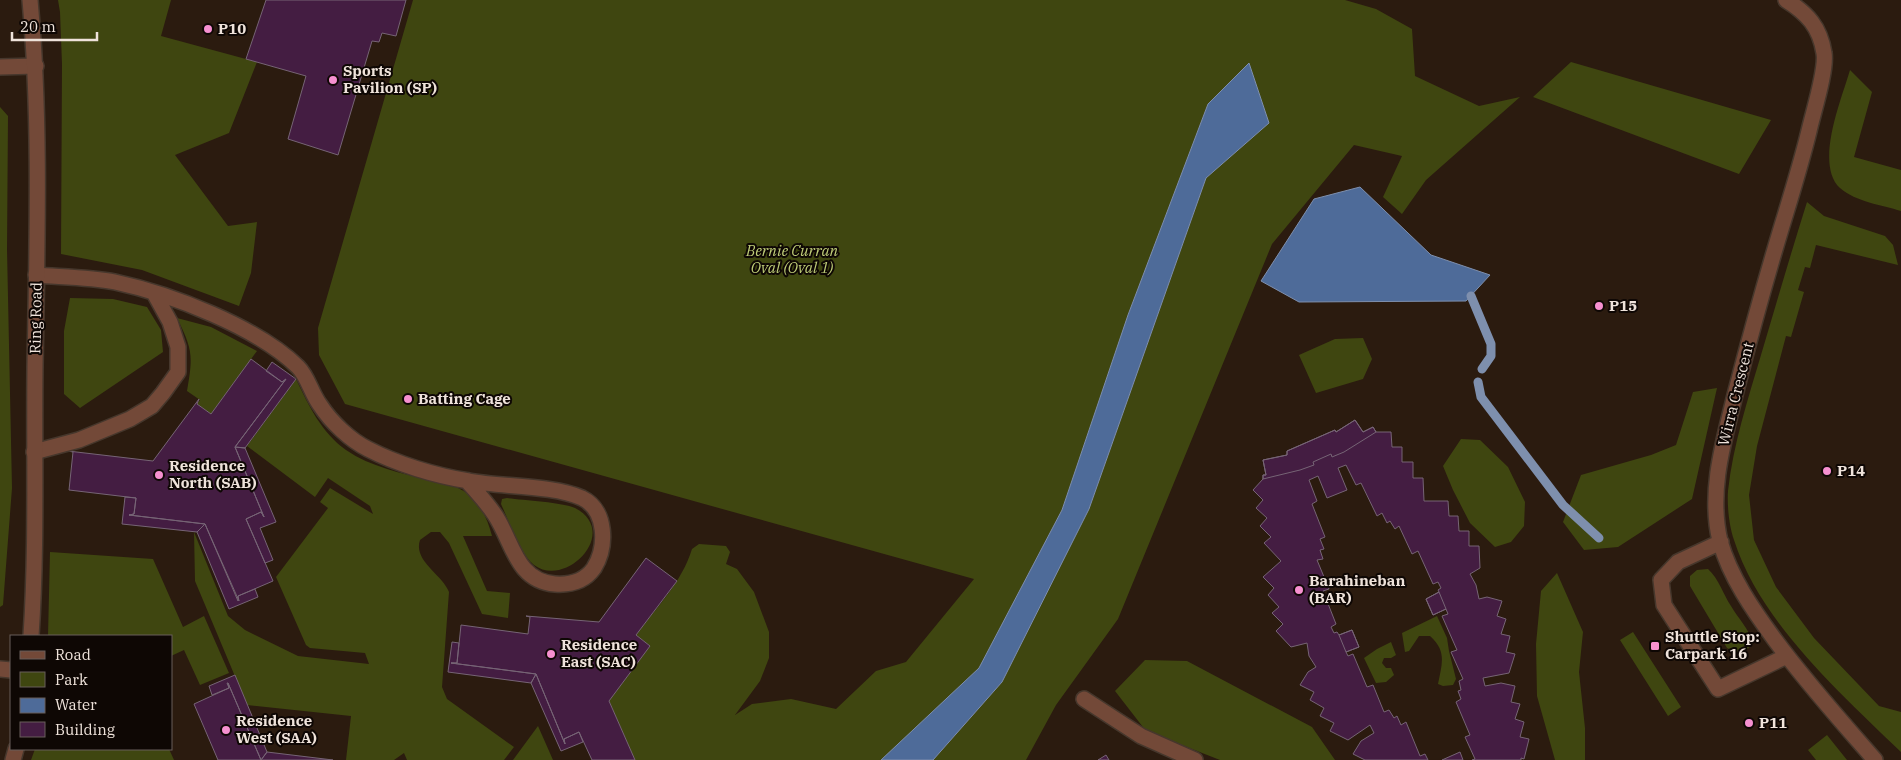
<svg xmlns="http://www.w3.org/2000/svg" width="1901" height="760" viewBox="0 0 1901 760" font-family="'IBM Plex Serif',serif">
  <style>
    .green { fill: #3f4610 }
    .water { fill: #4e6b99; stroke: #7e8fad }
    .lines { fill: none; stroke-linecap: round; stroke-linejoin: round }
    .stream { stroke: #7e8fad; stroke-width: 9 }
    .building { fill: #441d42; stroke: #766475 }
    .service-casing { stroke: #46372c; stroke-width: 18 }
    .minor-casing { stroke: #46372c; stroke-width: 18 }
    .service { stroke: #734938; stroke-width: 15 }
    .minor { stroke: #734938; stroke-width: 15 }
    .poi-dot { fill: #f690d0; stroke: #0e0704; stroke-width: 2 }
    .labels { text-anchor: middle; stroke-width: 4; stroke-linejoin: round; paint-order: stroke }
    .poi-label { font-size: 15px; font-weight: bold; fill: #efe3db; stroke: #0e0704; text-anchor: start }
    .park-label { font-size: 15px; font-style: italic; fill: #bfcd78; stroke: #0e0704 }
    .street-label { font-size: 15px; fill: #efe3db; stroke: #0e0704 }
  </style>
  <rect width="100%" height="100%" fill="#2b1b0f"/>
  <!-- green -->
  <path class="green" d="M58,0H171L161,36L257,62L229,133L175,155L228,226L257,222L251,273L239,306L142,270L61,254L62,64L60,12Z
    M413,0H1345L1376,9L1412,29L1415,76L1479,106L1520,97L1426,180L1402,214L1383,197L1402,156L1354,145L1272,244L1118,619L1056,705L1026,760H933L1002,682L1089,509L1206,178L1268,123L1249,63L1208,104L1128,315L1062,510L979,668L883,760H635L609,701L650,646L636,635C656,608 682,582 692,549L699,544L726,546L730,552L726,564L737,569L754,592L769,632V658L760,681L735,715L752,704L791,699L836,709L876,671L906,662L974,579L345,404L319,355L318,328Z
    M1571,62L1771,120L1739,174L1533,97Z
    M1850,70L1872,92L1854,157L1901,170V211C1882,205 1856,202 1840,188C1814,164 1842,98 1850,70Z
    M0,107L8,116L7,249L12,488L3,605L0,607Z
    M1807,202L1824,216L1885,236L1893,245L1898,265L1816,245L1810,268L1805,267L1798,290L1804,292L1791,337L1786,336L1757,446L1749,495L1754,540L1776,587L1814,638L1879,706L1901,712V752C1840,693 1760,622 1734,540C1729,526 1727,505 1728,491C1733,445 1748,399 1761,355C1776,304 1791,253 1807,202Z
    M70,298L113,299L147,307L161,330L163,352L80,408L64,394V331Z
    M177,318L211,327L257,351L211,414L197,404L200,400L187,391C193,356 193,350 177,318Z
    M1363,338L1372,359L1363,379L1316,393L1299,355L1335,339Z
    M296,379C309,406 321,432 346,450C371,467 401,473 429,480C442,483 457,485 468,494C481,504 488,520 492,536H463L487,591L510,593L508,618L482,614L449,543L440,532H431L420,540C413,561 442,574 449,592L442,687L447,699L514,747L504,760H407L404,753L394,760H346L351,716L247,705L195,581L194,532L228,616L245,630L298,656L369,664L365,653L310,648L306,645L276,577L328,508L320,502L330,488L373,514L370,506L328,478L315,497L247,446Z
    M1717,388L1692,499L1618,547L1584,550L1563,522L1581,475L1651,455L1676,445L1693,392Z
    M1461,439L1480,440L1508,467L1525,502L1524,526L1511,542L1495,547L1470,523L1453,490L1443,466Z
    M507,498C522,500 563,502 575,508C621,532 566,589 534,565C520,554 509,521 501,504L502,499Z
    M50,552L153,559L183,627L204,616L229,673L200,685L184,650L171,656V636H48Z
    M1708,569C1719,579 1723,594 1731,606C1738,618 1749,629 1753,643L1746,651L1736,652L1727,648L1690,586V576L1697,570Z
    M1557,573L1583,632L1579,672L1585,728V760H1555L1537,696L1536,644L1541,591Z
    M1437,616L1447,638L1449,651L1456,679L1453,685L1443,686L1438,684C1442,664 1447,651 1430,636H1419L1409,651L1405,652L1402,633Z
    M1633,632L1681,707L1668,716L1620,640Z
    M1391,642L1396,655L1391,658H1384L1382,663L1386,668H1391L1394,675L1386,682L1376,683L1364,658L1377,649Z
    M1145,660L1187,661L1312,727L1335,760H1220L1146,731L1115,691Z
    M538,726L553,760H513Z
    M1827,735L1847,760H1816L1808,750Z
    M35,749H169L174,760H31Z"/>
  <!-- water -->
  <path class="water" d="M1249,63L1269,123L1206,178L1089,509L1002,682L933,760H881L979,668L1062,510L1128,315L1208,104Z
    M1360,187L1431,255L1490,275L1466,301L1299,302L1261,281L1314,199Z"/>
  <g class="lines">
    <!-- stream -->
    <path class="stream" d="M1471,296L1491,344V356L1482,369
      M1478,382L1481,397L1563,505L1599,538"/>
  </g>
  <!-- building -->
  <path class="building" d="M266,0H406L396,36L382,33L379,42L372,41L338,155L288,139L306,76L246,59Z
    M251,359L282,382L286,379L235,447L264,517L261,512L246,519L273,581L238,596L239,601L205,524L129,515L134,514L136,498L69,490L73,452L68,451L153,461L199,399L197,404L211,414Z
    M272,362L296,379L245,448L235,447L286,379L282,382L266,371Z
    M1355,420L1363,432L1373,427L1376,432H1391L1392,447H1402V462H1413V478H1423L1424,501H1448L1449,516H1458L1459,531H1469V546H1479L1480,568L1470,574L1476,585L1479,599L1487,597L1502,601L1497,616L1506,619L1501,634L1510,636L1506,652L1515,654L1509,673L1483,678L1485,686L1501,683L1515,686L1511,702L1520,704L1515,719L1524,722L1520,737L1529,739L1524,759L1521,758V760H1472L1475,759L1465,737L1470,735L1456,702L1461,699L1458,691L1461,690L1459,681L1463,679L1451,652L1457,650L1442,616L1448,614L1446,609L1433,615L1426,599L1439,592L1438,590L1441,588L1438,582L1433,584L1418,551L1412,554L1399,526L1395,529L1390,521L1387,523L1382,513L1377,516L1361,483L1356,485L1346,465L1338,468L1347,490L1327,498L1318,476L1309,480L1317,501L1312,504L1325,537L1320,539L1324,549L1320,550L1323,559L1317,560L1329,589L1323,591L1336,624L1331,627L1334,633L1337,632L1339,635L1352,630L1359,647L1346,652L1348,656L1353,654L1367,687L1373,685L1384,712L1389,710L1394,718L1397,716L1401,725L1406,722L1420,756L1425,754L1428,760H1365L1353,754L1361,741L1374,733L1370,725L1348,740L1330,731L1334,723L1320,716L1324,708L1310,700L1314,692L1300,685L1308,672L1316,667L1309,656L1307,643L1291,647L1276,631L1283,624L1272,613L1279,607L1268,595L1274,588L1263,577L1281,561L1264,543L1271,537L1260,526L1267,518L1256,508L1263,500L1253,490L1263,479V475H1266L1263,460L1287,455V451L1335,430L1336,432Z
    M1355,420L1363,432L1373,427L1376,432L1344,452L1332,457L1331,454L1313,462L1314,465L1300,470L1263,479V475H1266L1263,460L1287,455V451L1335,430L1336,432Z
    M235,447L245,448L276,522L260,528L273,560L265,563L246,519L261,512L264,517Z
    M125,497L136,498L134,514L129,515L205,524L197,532L122,524Z
    M205,524L238,601V596L255,589L258,597L229,609L197,532Z
    M646,558L677,581L636,635L650,646L609,701L635,760H592L579,732L564,739L565,744L536,674L451,663H457L461,625L528,634L530,617L526,616L599,622Z
    M1439,592L1446,609L1433,615L1426,599Z
    M1352,630L1359,647L1346,652L1339,635Z
    M452,642L459,643L457,663H451L536,674L531,683L448,672Z
    M536,674L565,744L564,739L579,732L583,742L561,751L531,683Z
    M235,675L267,752L261,760L228,683L229,688L212,695L209,686Z
    M227,683H228L261,760H218L194,704L229,688Z
    M267,752L333,760H261Z
    M1460,752L1463,760H1442Z
    M1106,755L1109,760H1098Z"/>
  <g class="lines">
    <!-- service casing -->
    <g class="service-casing">
      <path id="service" d="M1786,0C1807,13 1820,27 1824,53C1827,69 1813,113 1809,131C1801,164 1791,196 1781,229C1765,282 1750,337 1736,391C1724,440 1708,491 1720,541C1730,577 1753,610 1775,640C1806,682 1841,721 1875,760
        M0,67L36,66
        M36,275C62,277 90,277 115,282C171,294 257,327 298,367C308,377 311,393 320,405C331,422 350,440 368,449C397,464 436,476 469,481C501,487 553,485 582,498C607,510 607,547 594,568C585,581 570,585 555,584C516,581 513,542 495,515C487,503 477,492 467,481
        M34,452L79,440L130,419L152,406L163,393L178,372V347L170,322L154,293
        M1721,542L1678,562L1661,580L1664,605L1718,689L1787,656
        M0,669L11,670
        M1084,699L1141,736L1195,760"/>
    </g>
    <!-- minor casing -->
    <g class="minor-casing">
      <path id="minor" d="M30,0C41,122 37,245 35,367C34,457 37,547 31,636
        M13,760L16,749"/>
    </g>
    <!-- service -->
    <use href="#service" class="service"/>
    <!-- minor -->
    <use href="#minor" class="minor"/>
  </g>
  <!-- markers -->
  <g class="poi-dot">
    <circle cx="208" cy="29" r="5"/>
    <circle cx="333" cy="80" r="5"/>
    <circle cx="1599" cy="306" r="5"/>
    <circle cx="408" cy="399" r="5"/>
    <circle cx="1827" cy="471" r="5"/>
    <circle cx="159" cy="475" r="5"/>
    <circle cx="1299" cy="590" r="5"/>
    <rect x="1650" y="641" width="10" height="10" rx="2.5"/>
    <circle cx="551" cy="654" r="5"/>
    <circle cx="1749" cy="723" r="5"/>
    <circle cx="226" cy="730" r="5"/>
  </g>
  <g class="labels">
    <!-- poi labels -->
    <g class="poi-label">
      <text x="218" y="34">P10</text>
      <text x="343" y="76">Sports<tspan x="343" dy="17">Pavilion (SP)</tspan></text>
      <text x="1609" y="311">P15</text>
      <text x="418" y="404">Batting Cage</text>
      <text x="169" y="471">Residence<tspan x="169" dy="17">North (SAB)</tspan></text>
      <text x="1837" y="476">P14</text>
      <text x="1309" y="586">Barahineban<tspan x="1309" dy="17">(BAR)</tspan></text>
      <text x="1665" y="642">Shuttle Stop:<tspan x="1665" dy="17">Carpark 16</tspan></text>
      <text x="561" y="650">Residence<tspan x="561" dy="17">East (SAC)</tspan></text>
      <text x="236" y="726">Residence<tspan x="236" dy="17">West (SAA)</tspan></text>
      <text x="1759" y="728">P11</text>
    </g>
    <!-- park labels -->
    <g class="park-label">
      <text x="792" y="256">Bernie Curran<tspan x="792" dy="17">Oval (Oval 1)</tspan></text>
    </g>
    <!-- street labels -->
    <g class="street-label">
      <text transform="translate(36 318) rotate(-89)" y="5">Ring Road</text>
      <text transform="translate(1736 394) rotate(-76)" y="5">Wirra Crescent</text>
    </g>
  </g>
  <!-- legend -->
  <rect x="10" y="635" width="162" height="115" fill="#0e0704" stroke="#685f5a"/>
  <rect x="20" y="651" width="25" height="8" fill="#734938" stroke="#685f5a"/>
  <text x="55" y="660" font-size="15" fill="#efe3db">Road</text>
  <rect x="20" y="672" width="25" height="15" fill="#3f4610" stroke="#685f5a"/>
  <text x="55" y="685" font-size="15" fill="#efe3db">Park</text>
  <rect x="20" y="698" width="25" height="15" fill="#4e6b99" stroke="#685f5a"/>
  <text x="55" y="710" font-size="15" fill="#efe3db">Water</text>
  <rect x="20" y="722" width="25" height="15" fill="#441d42" stroke="#685f5a"/>
  <text x="55" y="735" font-size="15" fill="#efe3db">Building</text>
  <!-- scale -->
  <path d="M12 32v8h85v-8" fill="none" stroke="#efe3db" stroke-width="2.5"/>
  <text x="20" y="32" font-size="15" fill="#efe3db" stroke="#0e0704" stroke-width="4" paint-order="stroke">20 m</text>
</svg>
